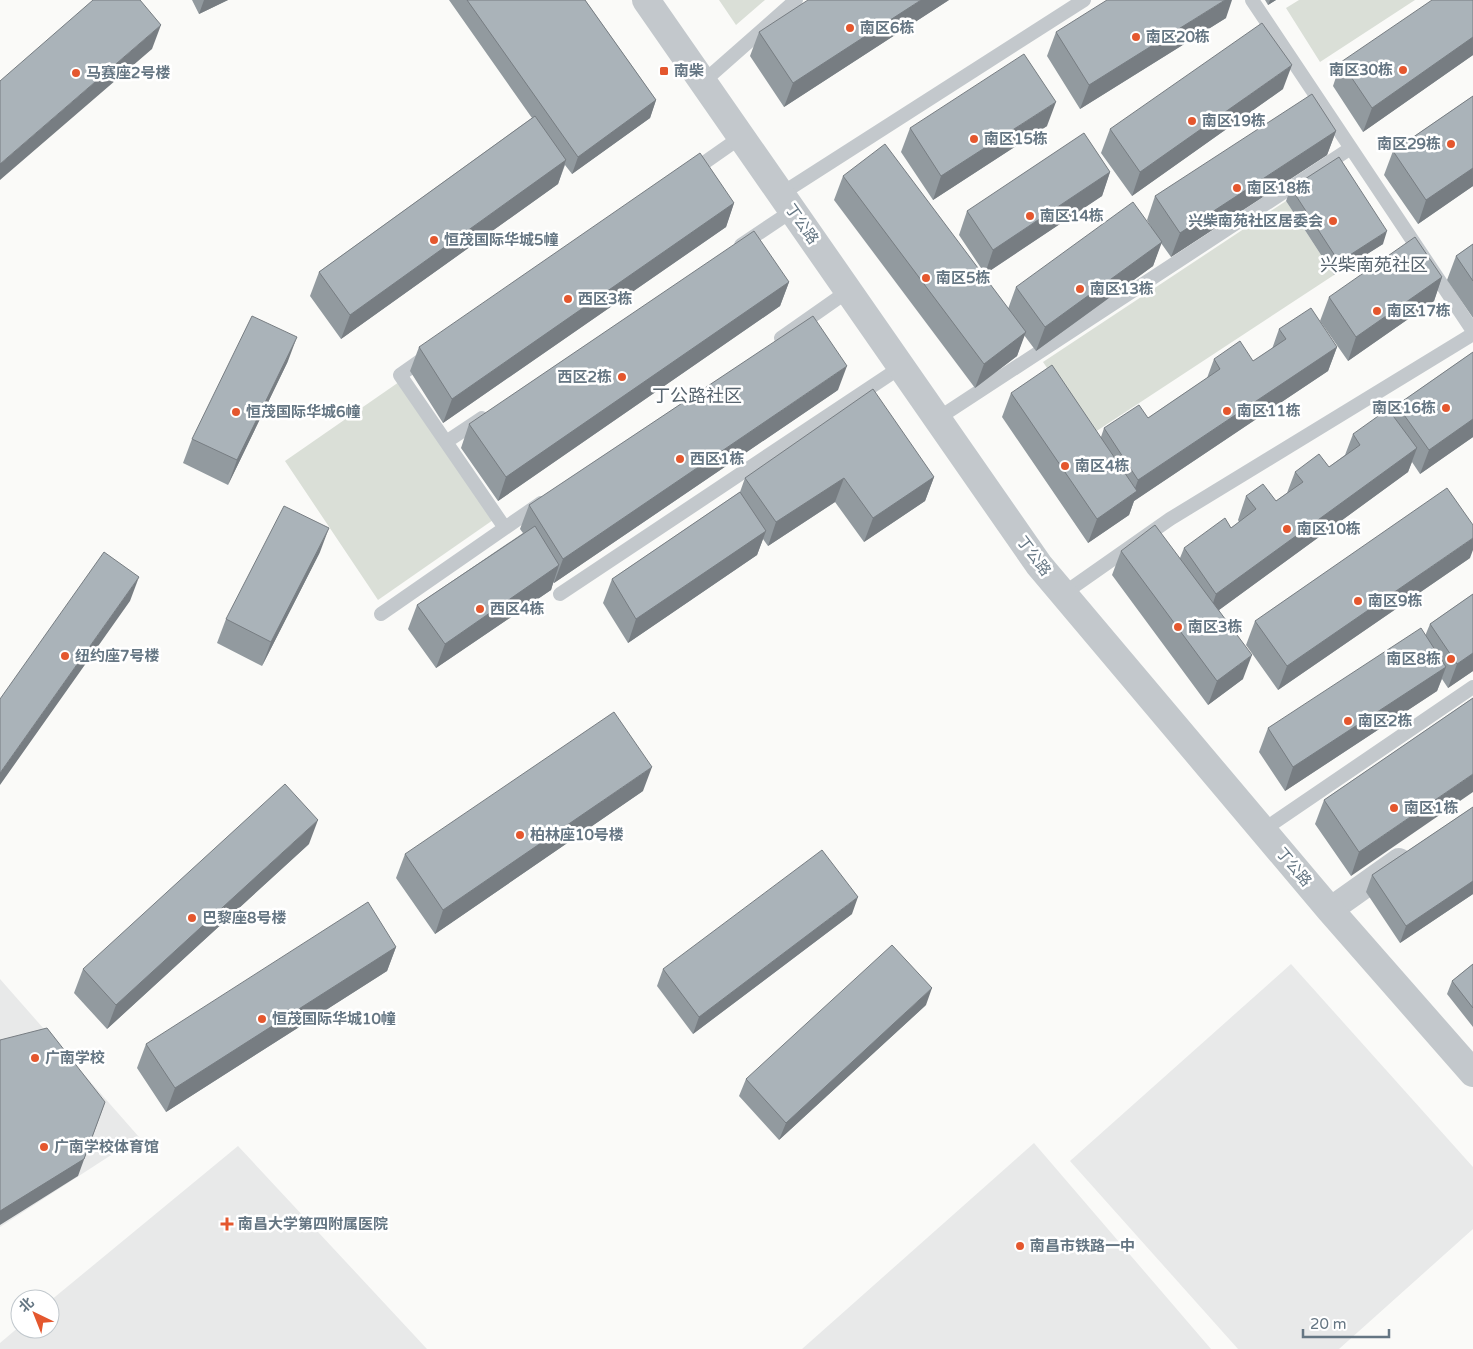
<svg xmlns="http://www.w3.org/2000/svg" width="1473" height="1349" viewBox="0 0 1473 1349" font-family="'Varela Round','Noto Sans SC',sans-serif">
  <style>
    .built { fill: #e8e9e9 }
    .green { fill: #dadfd7 }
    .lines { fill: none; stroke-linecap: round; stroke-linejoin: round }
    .service { stroke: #c3c8cc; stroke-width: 14 }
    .minor { stroke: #c3c8cc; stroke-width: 26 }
    .tertiary { stroke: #c3c8cc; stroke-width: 28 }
    .wall { fill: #929a9f }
    .shaded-wall { fill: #777d82 }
    .building { fill: #aab3b9; stroke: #777d82 }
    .poi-dot { fill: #e4572e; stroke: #fff; stroke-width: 2 }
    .labels { text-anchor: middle; stroke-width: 5; stroke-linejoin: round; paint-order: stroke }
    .poi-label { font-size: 15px; font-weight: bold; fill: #657683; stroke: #fff; text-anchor: start }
    .street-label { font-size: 15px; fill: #657683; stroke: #fff }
    .quarter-label { font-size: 18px; fill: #57646e; stroke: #fff }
  </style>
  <rect width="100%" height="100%" fill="#fafaf8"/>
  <!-- built -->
  <path class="built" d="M1291,964L1473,1167V1229L1339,1349H1238L1070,1161Z
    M0,979L139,1137L0,1227Z
    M1034,1143L1211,1349H802Z
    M238,1146L427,1349H0V1343L20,1326V1329H50V1301Z"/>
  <!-- green -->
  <path class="green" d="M719,0H765L736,25Z
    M1299,0H1415L1320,62L1286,8Z
    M1286,201L1334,275L1092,434L1043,362Z
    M399,382L493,520L378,600L285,461Z"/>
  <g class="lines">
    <!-- service -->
    <path class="service" d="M1252,0L1473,331
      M703,82L796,0
      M691,172L741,137
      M781,194L1084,0
      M741,245L792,211
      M781,338L848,291
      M427,356L400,375L505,528
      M937,419L1351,148
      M446,442L482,418
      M560,594L901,367
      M1063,594L1170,519L1473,334
      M381,614L541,503
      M1263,830L1473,687"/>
    <!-- minor -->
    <path class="minor" d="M1330,910L1399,861"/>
    <!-- tertiary -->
    <path class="tertiary" d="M646,0L1039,565L1330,910L1473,1073"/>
  </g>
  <!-- wall -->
  <path class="wall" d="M192,0H228L199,14Z
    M449,0H585L656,100L650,118L572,174L565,165L558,184L341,339L310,296L319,272L532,118Z
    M949,0L784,107L750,56L759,32Z
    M1265,0H1276L1268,5Z
    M1473,0V55L1363,132L1333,86L1341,62Z
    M1226,18L1080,109L1047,56L1056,32Z
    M1283,89L1132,196L1101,153L1110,129Z
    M1473,96V186L1418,224L1384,175L1393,151Z
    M1047,126L933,200L901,152L910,128Z
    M1336,131L1327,155L1171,257L1161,243L1153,266L1036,351L1024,335L1017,356L975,388L834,200L843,176L1008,309L1016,287L1151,227L1147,220L1155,196Z
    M1110,172L1102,196L985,274L959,235L967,211Z
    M1291,188L1383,244L1334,275L1286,201Z
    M734,203L726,227L443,423L410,371L419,347Z
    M1473,244V318L1447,280L1456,256Z
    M1442,277L1434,301L1348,361L1320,321L1329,297Z
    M789,282L780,306L498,501L461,448L469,424Z
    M1279,329L1337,347L1328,371L1134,501L1129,515L1088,543L1002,417L1011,393L1101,437L1104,428L1148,418L1207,378L1214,359L1253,361L1272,349Z
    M1473,352V437L1420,474L1412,462L1408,472L1219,610L1243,679L1208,705L1112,575L1121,551L1180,558L1184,548L1231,528L1239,522L1238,520L1246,496L1276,501L1287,493L1295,472L1329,467L1345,455L1353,434L1393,416L1397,405Z
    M288,361L228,485L183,463L192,439Z
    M838,390L554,583L553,582L551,590L436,668L408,629L417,605L523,533L520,529L529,505Z
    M934,477L925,501L864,542L835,502L768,546L763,539L757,555L628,643L603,603L612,579L740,492L745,478Z
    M320,552L262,666L217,643L226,619Z
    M1470,558L1278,690L1246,645L1255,621Z
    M1473,594V671L1448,688L1442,679L1437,691L1285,791L1259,752L1268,728L1425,636L1430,624Z
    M1473,698L1351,876L1315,824L1324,800Z
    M643,791L435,934L396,878L405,854Z
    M1473,807V894L1400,943L1366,892L1372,875Z
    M309,844L107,1029L74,993L83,969Z
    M852,914L693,1034L657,986L663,969Z
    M396,947L387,971L166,1112L137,1068L146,1044Z
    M1473,964V1027L1447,994L1452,981Z
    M926,1005L779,1140L739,1096L746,1079Z"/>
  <!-- shaded-wall -->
  <path class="shaded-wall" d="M204,0H228L199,14Z
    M921,0H949L784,107L793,83Z
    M1225,0H1232L1226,18L1080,109L1089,85Z
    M1270,0H1276L1268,5Z
    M161,25L152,49L0,180V164Z
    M1473,37V55L1363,132L1372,108Z
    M1292,65L1283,89L1132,196L1140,172Z
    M656,100L650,118L572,174L578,157Z
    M1056,102L1047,126L933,200L941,176Z
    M1336,131L1327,155L1171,257L1180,233Z
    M566,160L558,184L341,339L350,315Z
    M1473,168V186L1418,224L1426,200Z
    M1110,172L1102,196L985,274L993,250Z
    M734,203L726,227L443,423L452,399Z
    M1387,231L1383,244L1334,275L1339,262Z
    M1162,242L1153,266L1036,351L1045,327Z
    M1442,277L1434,301L1348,361L1356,337Z
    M789,282L780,306L498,501L506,477Z
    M1026,332L1017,356L975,388L984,364Z
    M297,337L288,361L228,485L237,460Z
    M1337,347L1328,371L1134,501L1129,515L1088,543L1097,519L1133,494L1138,480Z
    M847,366L838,390L554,583L563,559Z
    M1473,419V437L1420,474L1429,450Z
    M1417,448L1408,472L1208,618L1216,594Z
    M934,477L925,501L864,542L873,518Z
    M844,478L835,502L768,546L776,522Z
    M329,528L320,552L262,666L271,642Z
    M766,531L757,555L628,643L636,619Z
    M1473,538V550L1470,558L1278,690L1287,666Z
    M559,565L551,590L436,668L445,644Z
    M139,577L130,601L0,785V773Z
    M1473,653V671L1448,688L1457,664Z
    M1252,655L1243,679L1208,705L1217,681Z
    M1446,667L1437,691L1285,791L1293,767Z
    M652,767L643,791L435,934L443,910Z
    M1473,774V792L1351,876L1359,852Z
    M318,820L309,844L107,1029L116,1005Z
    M1473,881V894L1400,943L1406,926Z
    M858,897L852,914L693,1034L699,1017Z
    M396,947L387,971L166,1112L175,1088Z
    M932,988L926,1005L779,1140L786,1123Z
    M105,1102L78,1176L0,1225V1211Z"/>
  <!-- building -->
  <path class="building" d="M93,0H140L161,25L0,164V81Z
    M467,0H585L656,100L578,157Z
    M808,0H921L793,83L759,32Z
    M1107,0H1225L1089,85L1056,32Z
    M1432,0H1473V37L1372,108L1341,62Z
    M1262,23L1292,65L1140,172L1110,129Z
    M1024,54L1056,102L941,176L910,128Z
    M1312,94L1336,131L1180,233L1155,196Z
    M1473,96V168L1426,200L1393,151Z
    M535,116L566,160L350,315L319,272Z
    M1084,133L1110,172L993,250L967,211Z
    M885,144L1026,332L984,364L843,176Z
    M700,153L734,203L452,399L419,347Z
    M1339,157L1387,231L1339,262L1291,188Z
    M1133,202L1162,242L1045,327L1016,287Z
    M754,231L789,282L506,477L469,424Z
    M1415,237L1442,277L1356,337L1329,297Z
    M1473,244V281L1456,256Z
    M1311,308L1337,347L1138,480L1104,428L1139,405L1148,418L1220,369L1214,359L1240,341L1253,361L1286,339L1279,329Z
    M252,316L297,337L237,460L192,439Z
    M813,316L847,366L563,559L529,505Z
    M1473,352V419L1429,450L1397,405Z
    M1052,365L1137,491L1097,519L1011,393Z
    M873,389L934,477L873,518L844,478L776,522L745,478Z
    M1388,409L1417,448L1216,594L1184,548L1225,518L1231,528L1256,509L1246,496L1263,484L1276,501L1303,482L1295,472L1319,454L1329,467L1360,445L1353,434Z
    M1447,488L1473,525V538L1287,666L1255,621Z
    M740,492L766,531L636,619L612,579Z
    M284,506L329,528L271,642L226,619Z
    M1155,525L1252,655L1217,681L1121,551Z
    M535,526L559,565L445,644L417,605Z
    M104,552L139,577L0,773V699Z
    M1473,594V653L1457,664L1430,624Z
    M1421,628L1446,667L1293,767L1268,728Z
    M1473,698V774L1359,852L1324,800Z
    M614,712L652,767L443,910L405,854Z
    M285,784L318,820L116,1005L83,969Z
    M1473,807V881L1406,926L1372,875Z
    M822,850L858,897L699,1017L663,969Z
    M368,902L396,947L175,1088L146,1044Z
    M892,945L932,988L786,1123L746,1079Z
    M1473,964V1008L1452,981Z
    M47,1028L105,1102L84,1159L0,1211V1040Z"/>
  <!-- markers -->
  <g class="poi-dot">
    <circle cx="850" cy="28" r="5"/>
    <circle cx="1136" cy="37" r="5"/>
    <circle cx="1403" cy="70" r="5"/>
    <rect x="659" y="66" width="10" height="10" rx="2.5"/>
    <circle cx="76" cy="73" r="5"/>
    <circle cx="1192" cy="121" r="5"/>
    <circle cx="974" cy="139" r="5"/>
    <circle cx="1451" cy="144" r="5"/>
    <circle cx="1237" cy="188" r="5"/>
    <circle cx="1030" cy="216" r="5"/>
    <circle cx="1333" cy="221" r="5"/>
    <circle cx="434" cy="240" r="5"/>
    <circle cx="926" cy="278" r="5"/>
    <circle cx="1080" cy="289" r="5"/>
    <circle cx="568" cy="299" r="5"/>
    <circle cx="1377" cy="311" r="5"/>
    <circle cx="622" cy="377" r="5"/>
    <circle cx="1446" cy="408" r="5"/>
    <circle cx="1227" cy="411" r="5"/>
    <circle cx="236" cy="412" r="5"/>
    <circle cx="680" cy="459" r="5"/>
    <circle cx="1065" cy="466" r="5"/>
    <circle cx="1287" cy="529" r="5"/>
    <circle cx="1358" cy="601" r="5"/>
    <circle cx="480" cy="609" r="5"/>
    <circle cx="1178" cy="627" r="5"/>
    <circle cx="65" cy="656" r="5"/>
    <circle cx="1451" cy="659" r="5"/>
    <circle cx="1348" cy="721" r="5"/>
    <circle cx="1394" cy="808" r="5"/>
    <circle cx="520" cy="835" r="5"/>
    <circle cx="192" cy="918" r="5"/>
    <circle cx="262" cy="1019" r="5"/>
    <circle cx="35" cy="1058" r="5"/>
    <circle cx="44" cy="1147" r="5"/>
    <path d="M224.5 1216.5h5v5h5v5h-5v5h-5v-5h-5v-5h5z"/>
    <circle cx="1020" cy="1246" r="5"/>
  </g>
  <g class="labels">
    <!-- poi labels -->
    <g class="poi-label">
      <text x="860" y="33">南区6栋</text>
      <text x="1146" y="42">南区20栋</text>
      <text x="1393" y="75" text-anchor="end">南区30栋</text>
      <text x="674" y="76">南柴</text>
      <text x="86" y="78">马赛座2号楼</text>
      <text x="1202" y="126">南区19栋</text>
      <text x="984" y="144">南区15栋</text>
      <text x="1441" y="149" text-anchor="end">南区29栋</text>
      <text x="1247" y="193">南区18栋</text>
      <text x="1040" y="221">南区14栋</text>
      <text x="1323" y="226" text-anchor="end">兴柴南苑社区居委会</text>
      <text x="444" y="245">恒茂国际华城5幢</text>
      <text x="936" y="283">南区5栋</text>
      <text x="1090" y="294">南区13栋</text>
      <text x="578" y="304">西区3栋</text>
      <text x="1387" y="316">南区17栋</text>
      <text x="612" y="382" text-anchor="end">西区2栋</text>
      <text x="1436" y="413" text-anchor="end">南区16栋</text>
      <text x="1237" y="416">南区11栋</text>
      <text x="246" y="417">恒茂国际华城6幢</text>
      <text x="690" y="464">西区1栋</text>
      <text x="1075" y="471">南区4栋</text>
      <text x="1297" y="534">南区10栋</text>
      <text x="1368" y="606">南区9栋</text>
      <text x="490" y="614">西区4栋</text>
      <text x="1188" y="632">南区3栋</text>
      <text x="75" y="661">纽约座7号楼</text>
      <text x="1441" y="664" text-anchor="end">南区8栋</text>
      <text x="1358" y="726">南区2栋</text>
      <text x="1404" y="813">南区1栋</text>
      <text x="530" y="840">柏林座10号楼</text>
      <text x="202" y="923">巴黎座8号楼</text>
      <text x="272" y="1024">恒茂国际华城10幢</text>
      <text x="45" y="1063">广南学校</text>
      <text x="54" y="1152">广南学校体育馆</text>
      <text x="238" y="1229">南昌大学第四附属医院</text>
      <text x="1030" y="1251">南昌市铁路一中</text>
    </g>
    <!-- street labels -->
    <g class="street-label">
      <text transform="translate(802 224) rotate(55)" y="5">丁公路</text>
      <text transform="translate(1034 556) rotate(53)" y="5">丁公路</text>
      <text transform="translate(1294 867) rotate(50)" y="5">丁公路</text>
    </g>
    <!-- quarter labels -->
    <g class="quarter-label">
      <text x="1374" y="271">兴柴南苑社区</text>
      <text x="697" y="402">丁公路社区</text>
    </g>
  </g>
  <!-- north arrow -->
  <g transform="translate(35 1314) rotate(317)"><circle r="24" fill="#ffffff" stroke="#c1c8cd"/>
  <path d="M0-4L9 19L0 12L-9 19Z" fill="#e4572e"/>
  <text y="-8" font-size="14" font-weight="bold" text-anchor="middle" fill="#657683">北</text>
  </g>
  <!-- scale -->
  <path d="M1303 1329v8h86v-8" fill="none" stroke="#657683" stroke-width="2.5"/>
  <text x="1310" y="1329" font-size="15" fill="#657683" stroke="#ffffff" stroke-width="4" paint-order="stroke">20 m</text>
</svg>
